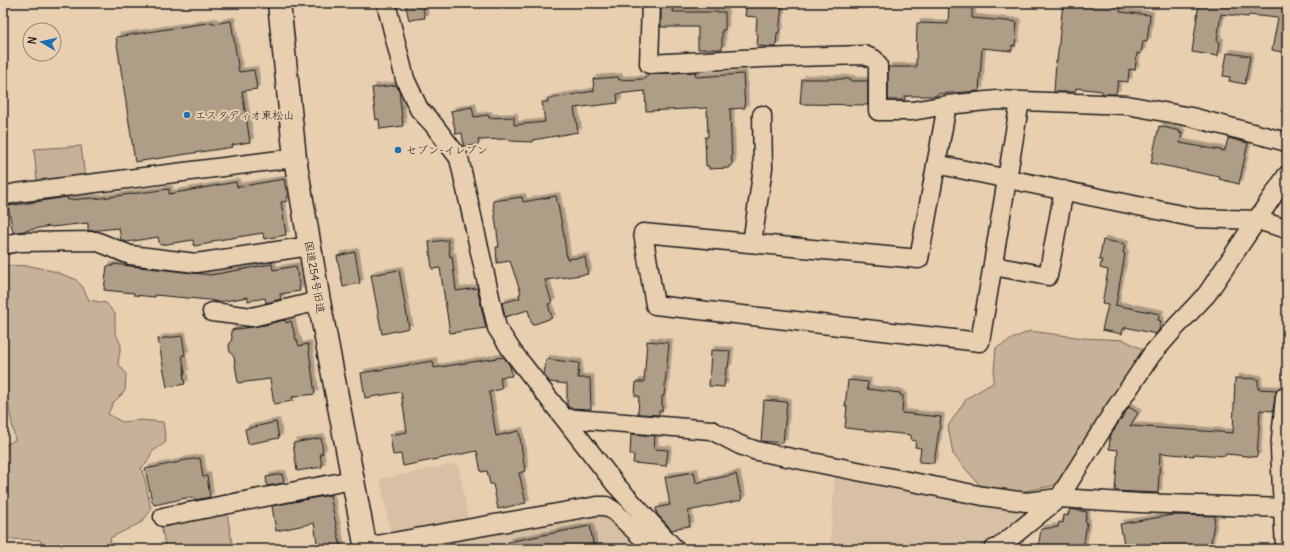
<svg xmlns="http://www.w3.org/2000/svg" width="1290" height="552" viewBox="0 0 1290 552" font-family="Delius,'Klee One',sans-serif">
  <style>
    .built { fill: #d7c0a4 }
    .green { fill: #c7b198; stroke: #72665a }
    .building { fill: #af9d87; stroke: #1c1c1c; filter: url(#shadow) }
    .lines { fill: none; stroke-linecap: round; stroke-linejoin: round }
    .street-casing { stroke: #1c1c1c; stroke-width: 21 }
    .secondary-casing { stroke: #1c1c1c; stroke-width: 25 }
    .street { stroke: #e8cfb0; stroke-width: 18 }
    .secondary { stroke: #e8cfb0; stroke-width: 22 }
    .poi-dot { fill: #1f6fb2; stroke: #e8cfb0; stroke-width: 1.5 }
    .labels { text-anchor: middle; stroke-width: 4; stroke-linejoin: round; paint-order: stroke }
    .poi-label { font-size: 11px; fill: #1c1c1c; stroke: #e8cfb0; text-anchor: start }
    .street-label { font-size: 11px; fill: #1c1c1c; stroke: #e8cfb0 }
  </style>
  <defs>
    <filter id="shadow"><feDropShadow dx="3.5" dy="-3.5" stdDeviation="0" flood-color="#0004"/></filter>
  </defs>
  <rect width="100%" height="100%" fill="#e8cfb0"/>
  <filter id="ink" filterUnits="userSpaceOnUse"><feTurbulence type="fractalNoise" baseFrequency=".025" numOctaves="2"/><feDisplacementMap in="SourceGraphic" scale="8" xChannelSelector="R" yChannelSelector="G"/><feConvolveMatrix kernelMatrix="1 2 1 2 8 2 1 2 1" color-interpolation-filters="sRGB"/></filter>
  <g filter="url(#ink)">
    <!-- built -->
    <path class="built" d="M458,463L468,518L592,497L620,496L667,549H394L380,479Z
      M835,472L1039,507L992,549H830Z"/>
    <!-- green -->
    <path class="green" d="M81,146L85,177L37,182L34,149Z
      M3,265L31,266L53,271L75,279L82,286L89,300L106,303L115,314V332L121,345L118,363L126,374L125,391L113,403L108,414L122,422L140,420L163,422L166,442L152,452L146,464L141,468L145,480L151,510L142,522L110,538L112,549H43L40,540L8,539L3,544V446L15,440L3,376Z
      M1030,331L1084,338L1124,340L1144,350L1068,471L1052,486L1013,493L983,489L953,454L948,426L967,398L993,383L996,348L1014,338Z
      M227,513L233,549H166L161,525Z"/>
    <!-- building -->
    <path class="building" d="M405,3H422L425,18L409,20Z
      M747,3L782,5L779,33H777L776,47L757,46L758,34L756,33L757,17L745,16Z
      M949,3H972V18L1017,22L1015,46L1012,45V51L982,48L979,91L937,94V96H905V100H888V67H916L917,23L948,24Z
      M1063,3H1121L1120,12L1150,15L1147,42L1143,41L1141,54L1137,53L1135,70L1129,69L1128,82L1118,81L1116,94H1102V91L1076,88L1075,92H1054L1056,61H1057Z
      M1199,3H1268L1287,6V53L1272,50L1278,18L1249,15L1248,17L1221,14L1217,41L1220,42L1218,56L1192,52Z
      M661,6H674L673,12H725V30H722V49H698V27H661Z
      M231,21L239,72L254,70L257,89L242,91L250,142L232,145L233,147L135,162L116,37L213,22L214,24Z
      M1227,53L1250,56L1245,84L1229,81L1230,77L1223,76Z
      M695,72L696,77L743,74L745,108L730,109L732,166H729V168L709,169V166H706L705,137H708L707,108L646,111L645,91L617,94L618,103L574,108L578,132L533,140V142L511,141L507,139L478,140L479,144L464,147L462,133L456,134L451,111L472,107L474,117L488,115L489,118L514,117V125L545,122L542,102H548V99L594,91L593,79L618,77L619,80L645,79V76H648V74Z
      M802,79H851V81H868V105L800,104Z
      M396,85L399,90L403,126L380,129L379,119L376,120L372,88Z
      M1159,126L1180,131L1179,133H1182L1180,143L1225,151L1228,138L1248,143L1239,184L1219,179L1220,177L1151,163Z
      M284,179L288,201L281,202L286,235L264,239L263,233L212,241V243L194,246L193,240L160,245L158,237L127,242L121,240L119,228L88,231V223L51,227L50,226L13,233L8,206L67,197L68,200L93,198L94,199L169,189V194L236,182L237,187Z
      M556,196L563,230L567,259L585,257L588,274L545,280L552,303L548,304L552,318L532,325L528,310L505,317L502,303L520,298L519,294L521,293L510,261L497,263L496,247H499L493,201L522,197L523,202Z
      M448,240L450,257L452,256L456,291L477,288L486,328L450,333L440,268L432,269L429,242Z
      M1103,240L1125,244L1123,253L1125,254L1116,304L1115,305L1160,314L1158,320L1161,321L1159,330L1156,334L1125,327V329H1123L1122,334L1102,330L1108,305L1102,304L1108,270L1100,268L1102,260H1099Z
      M355,252L360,283L343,287L337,256Z
      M113,264L211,275L272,264L273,270L296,266L300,291L280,294L281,299L266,303L265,298L248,301V297L219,302L209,300L155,295V297L134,295V293L104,290L107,266H113Z
      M399,270L409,328L382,334L371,275Z
      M285,320L286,323L291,321L296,340H297L299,346L308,344L315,394L292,397L293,401L274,404L270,379L238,383L234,357L230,352L229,346L232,338L231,330L271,324V323Z
      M182,336L185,355H182L185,374H183L185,384L167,387L158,339Z
      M647,341L669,343L664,396H662V411H659V415L638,414L639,396H635L636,382H644Z
      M711,350L730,351L728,368H726L724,387L709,386Z
      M504,357L510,366L512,376L500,377L502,389L489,392L496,436L519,431L525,471L519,473L526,503L498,509L493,484H490L487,471L481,472L477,451L403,466L401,454L393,455L390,435L407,432L401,392L365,398L361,373L433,361L434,368Z
      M546,359L579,363L578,378H590L591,409L569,408L567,405V384L550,382L544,375Z
      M1235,378L1258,379V389L1277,390L1275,396L1273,411L1260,410L1257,457L1226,454L1225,456L1194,454V456L1160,453L1158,493L1115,491L1118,450L1109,449L1110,437L1114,430H1115V428L1129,407L1138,413L1130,426L1233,433Z
      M848,380L868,382L867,389L900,393V395L903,396L902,413L941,417L934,463L919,462L921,448L915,447L916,441L911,440V435L845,428L847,406H845Z
      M764,400L787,402L783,443L761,441Z
      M276,422L279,438L248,444L245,429Z
      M631,434L655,436L654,449L668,450L666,466L633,463L634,455H630Z
      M321,438L323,453H320L322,467L297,471L293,443Z
      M200,458L203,477L207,476L210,497L195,500L194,498H186L154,505L152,501L145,469L180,462V461Z
      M694,472L696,483L736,474L742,500L688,511L690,526L677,528V529L672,530L657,514L656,508L670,505L665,477Z
      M282,474L284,483L267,486L266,477Z
      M330,495L341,549H318L314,523L276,531L272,506Z
      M1070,509L1087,512L1085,522H1087L1083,549H1038L1041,529L1058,527L1059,522L1063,523L1064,515L1068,516Z
      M1172,515L1215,516L1210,549H1125L1120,524Z
      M590,526L594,549H508V542Z"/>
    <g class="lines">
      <!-- street casing -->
      <g class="street-casing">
        <path id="street" d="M386,3L405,79L419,109L433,124L459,158L497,328L512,351L616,485L675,549
          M651,3L649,64L761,58L864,55L874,59L878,65V111H912L947,105L997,100L1127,105L1191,117L1287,142
          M947,105L919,259L643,233L655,305L980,342L1020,101
          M936,164L1196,218L1257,220L1287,229
          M3,196L16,193L295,158
          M752,243L763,168L762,115
          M3,245L19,242L96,241L130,255L196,263L310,246
          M993,266L1048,276L1064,190
          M212,312L252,317L319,301
          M564,418L711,430L740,445L757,451L983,496L1026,502L1059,498L1140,503L1287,508
          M163,517L352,480
          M365,547L597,506H606L614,511L654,549
          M994,549L998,548L1059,498L1113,412L1152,354L1174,329L1207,294L1287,175"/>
      </g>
      <!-- secondary casing -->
      <g class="secondary-casing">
        <path id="secondary" d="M279,3L295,158L319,301L366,549
          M1287,549L1282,449L1287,397"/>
      </g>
      <!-- street -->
      <use href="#street" class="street"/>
      <!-- secondary -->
      <use href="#secondary" class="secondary"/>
    </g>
  </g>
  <!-- markers -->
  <g class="poi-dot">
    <circle cx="187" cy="115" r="4"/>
    <circle cx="398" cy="150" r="4"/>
  </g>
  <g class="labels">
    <!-- poi labels -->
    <g class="poi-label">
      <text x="195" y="119">エスタディオ東松山</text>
      <text x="406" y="154">セブン-イレブン</text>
    </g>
    <!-- street labels -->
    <g class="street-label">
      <text transform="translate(315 277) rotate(80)" y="4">国道254号旧道</text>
    </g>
  </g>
  <!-- margin -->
  <rect width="1290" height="552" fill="none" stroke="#e8cfb0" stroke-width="16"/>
  <rect x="8" y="8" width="1274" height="536" fill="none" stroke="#1c1c1c" stroke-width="1.5" filter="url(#ink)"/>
  <!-- north arrow -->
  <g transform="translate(42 42) rotate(279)"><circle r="19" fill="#e8cfb0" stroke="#968775"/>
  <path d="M0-3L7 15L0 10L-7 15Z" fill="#1f6fb2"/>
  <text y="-6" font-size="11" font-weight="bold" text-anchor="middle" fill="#1c1c1c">N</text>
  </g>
</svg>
